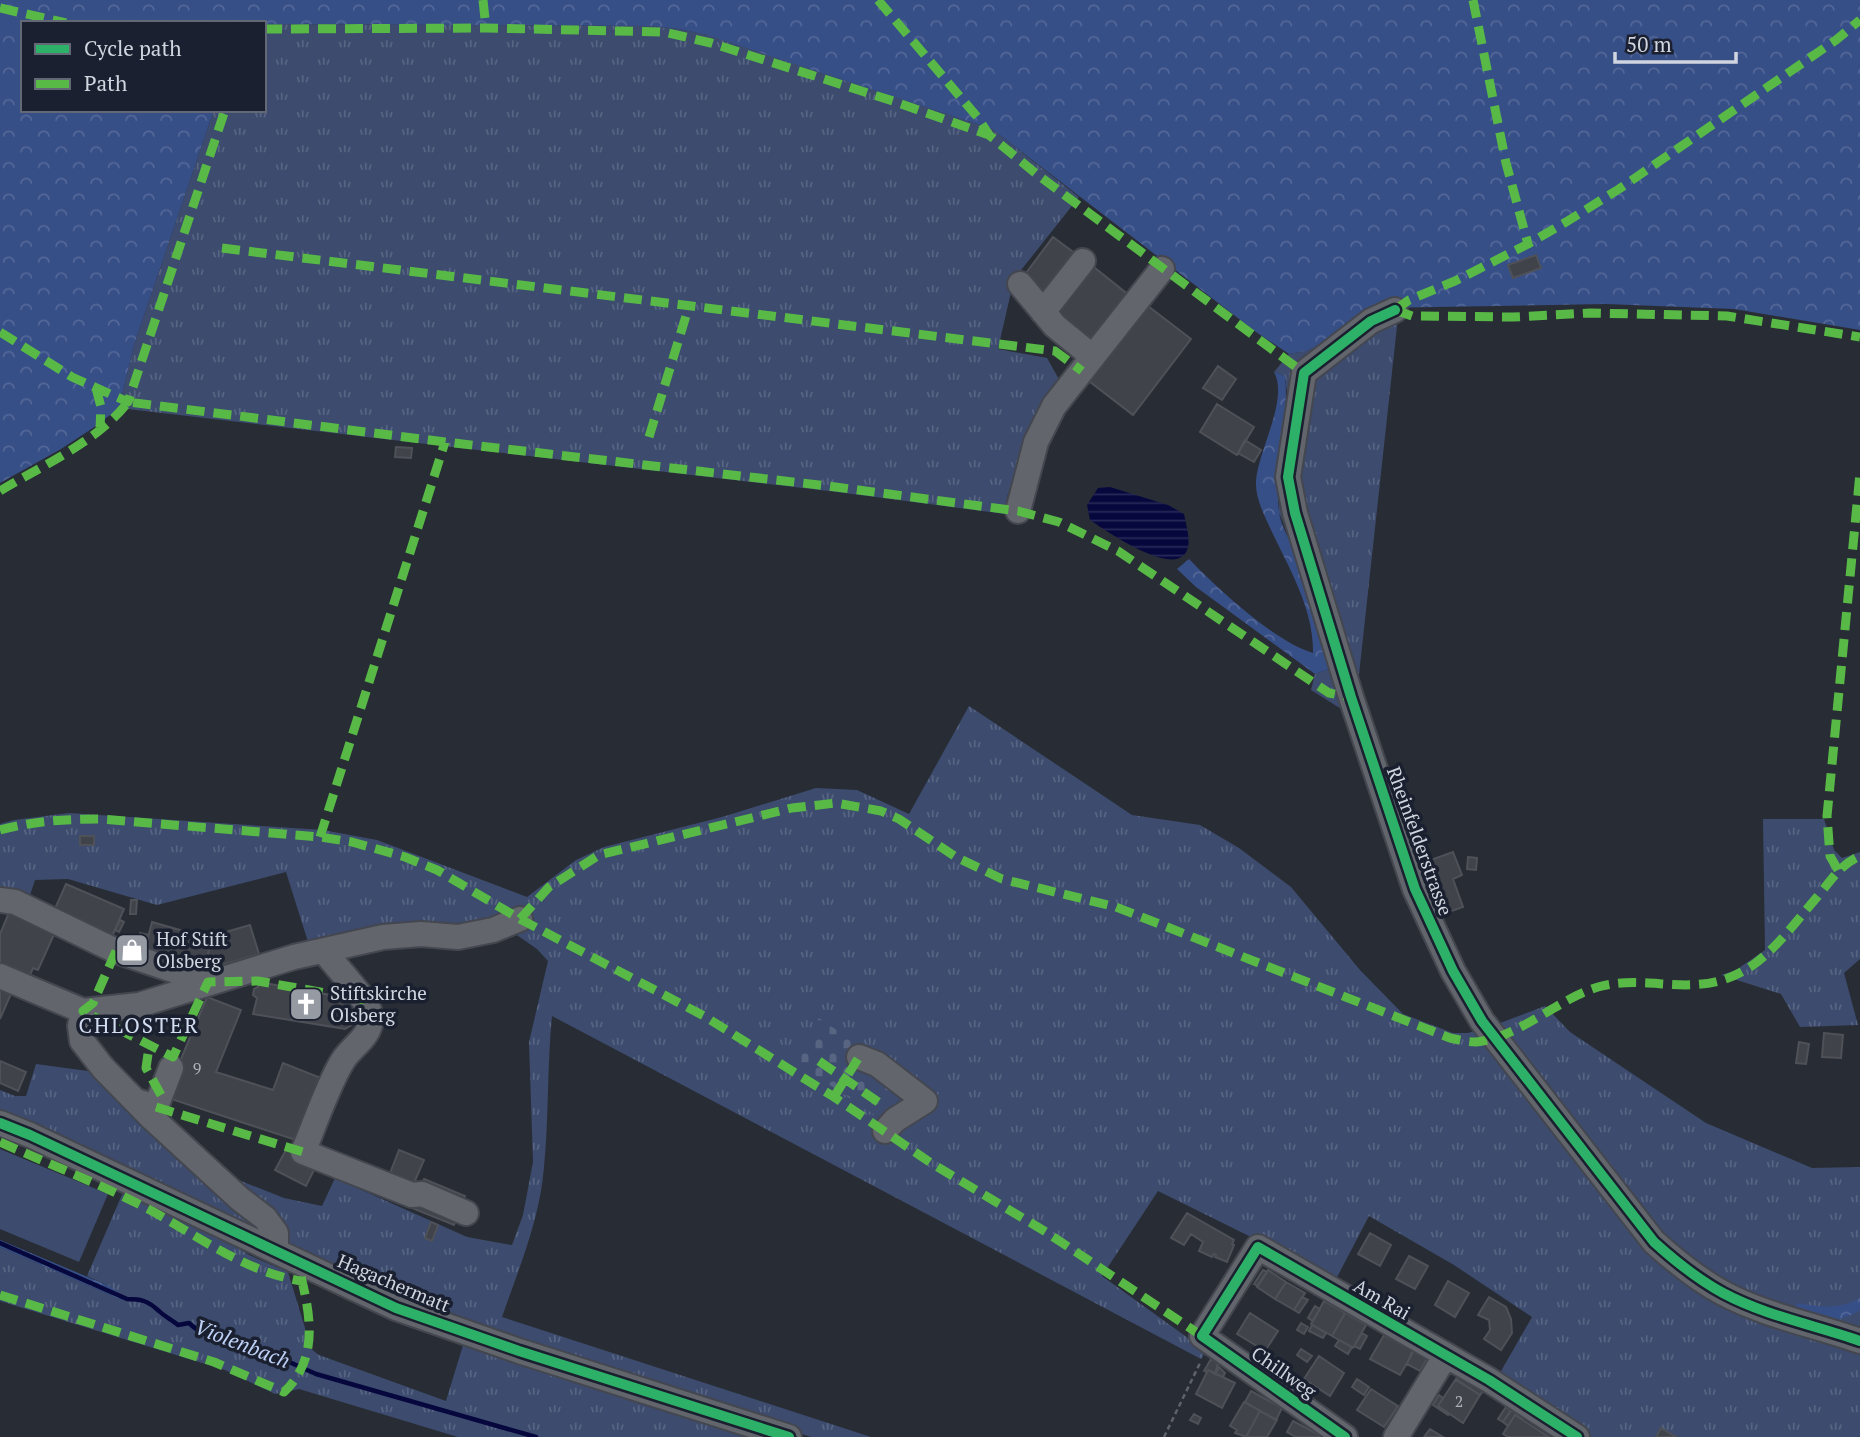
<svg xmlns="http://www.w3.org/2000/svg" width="1860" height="1437" viewBox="0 0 1860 1437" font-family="'PT Serif',serif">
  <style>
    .grass { fill: url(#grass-tufts); fill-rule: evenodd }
    .forest { fill: url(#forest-crowns) }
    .cemetery { fill: url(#cemetery-stones) }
    .pitch { fill: #3c4b6e }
    .water { fill: url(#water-rules) }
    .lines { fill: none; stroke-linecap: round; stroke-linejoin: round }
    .stream { stroke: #05073d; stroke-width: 4.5 }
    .building { fill: #40434a; stroke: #4e5158; stroke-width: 2 }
    .minor-casing { stroke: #44474f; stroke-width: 28 }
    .path { stroke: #5f6269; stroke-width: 2.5; stroke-dasharray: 5 3.5; stroke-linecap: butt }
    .minor { stroke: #62666c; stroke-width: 24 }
    .quiet { stroke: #58b947; stroke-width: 9; stroke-dasharray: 18 9; stroke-linecap: butt }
    .cycleway-casing { stroke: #1a202f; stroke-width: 15 }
    .cycleway { stroke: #2db169; stroke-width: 10 }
    .labels { text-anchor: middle; stroke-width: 7; stroke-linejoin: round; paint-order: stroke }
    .number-label { font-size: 16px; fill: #adb0ba }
    .street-label { font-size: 19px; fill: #d1d5df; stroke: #1a202f }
    .poi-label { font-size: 19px; fill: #d1d5df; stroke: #1a202f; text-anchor: start }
    .neighbourhood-label { font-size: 21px; letter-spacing: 2px; fill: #d3ddf1; stroke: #1a202f }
    .water-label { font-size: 21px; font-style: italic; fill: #bed0f6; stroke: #1a202f }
  </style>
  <defs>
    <pattern id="grass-tufts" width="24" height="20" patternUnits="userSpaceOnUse" patternTransform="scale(1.75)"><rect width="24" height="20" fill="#3c4b6e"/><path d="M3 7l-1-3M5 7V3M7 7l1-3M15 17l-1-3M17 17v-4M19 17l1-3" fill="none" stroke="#576482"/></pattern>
    <pattern id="forest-crowns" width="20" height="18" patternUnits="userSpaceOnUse" patternTransform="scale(1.75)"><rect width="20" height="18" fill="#374f87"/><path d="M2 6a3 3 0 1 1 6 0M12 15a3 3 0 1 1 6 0" fill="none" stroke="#536798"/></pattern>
    <pattern id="cemetery-stones" width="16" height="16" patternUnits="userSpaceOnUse" patternTransform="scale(1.75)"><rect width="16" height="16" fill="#3c4b6e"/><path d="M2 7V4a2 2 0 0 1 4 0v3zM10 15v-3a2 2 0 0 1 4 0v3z" fill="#576482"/></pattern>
    <pattern id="water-rules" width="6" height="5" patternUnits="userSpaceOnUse" patternTransform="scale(1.75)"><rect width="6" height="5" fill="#05073d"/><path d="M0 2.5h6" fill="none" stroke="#282a59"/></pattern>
  </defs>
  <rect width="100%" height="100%" fill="#282c34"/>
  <!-- grass -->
  <path class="grass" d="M264,24L650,26L679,29L708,35L992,129L1079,197L1014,279L998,349L1047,358L1060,381L1039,410L1007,497L1005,514L837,492L119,408L134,345L214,110H264Z
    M1399,308L1357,693L1351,715L1311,690L1315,674L1329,669L1304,570L1279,513L1280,444L1288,401L1285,376L1274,372L1289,354L1306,351Z
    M969,706L1132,815L1200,825L1239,848L1291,887L1360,970L1403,1014L1453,1033H1468L1495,1025L1545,1006L1570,1032L1706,1123L1812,1168L1860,1167V1437H1586L1497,1378L1532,1317L1454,1265L1369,1216L1334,1283L1255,1239L1158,1191L1102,1276L1206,1351L1201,1359L552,1016C547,1066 549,1117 544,1167C540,1219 519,1268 502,1317L871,1437H811L419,1307L0,1115V1090L15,1096H26L36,1064L88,1071L231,1177L284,1198L322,1206L335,1178L467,1237L512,1245L523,1215L533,1162L529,1042L548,961L537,949L511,931L309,945L286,872L157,905L68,879L35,880L29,898L0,895V824L14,820L69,813L323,830L377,840L527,897L576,860L604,847L722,817L816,788L857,790L909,814ZM910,1081L884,1121L842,1091Z
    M1763,819H1824L1834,850L1842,858L1860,852V959L1844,973L1858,1025L1800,1027L1781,994L1721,975L1736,970L1765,950Z
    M124,1190L225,1239L249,1255L288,1272L305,1328L306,1345L319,1355L446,1401L464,1342L759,1437H458L299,1389L275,1394L225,1370L0,1301V1247L122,1300L109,1286L87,1276Z"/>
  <!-- forest -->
  <path class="forest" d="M0,0H1860V330L1734,309L1606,304L1375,308L1328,341L1306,351L1289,354L1256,332L992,129L707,35L679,29L650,26L23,23V110H214L134,345L119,408L96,426L61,449L0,483Z
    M1274,372L1285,376C1290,421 1273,465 1279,511C1280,525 1291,542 1297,555C1312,590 1329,631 1329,669L1315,674L1196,587L1177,569L1189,559C1217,588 1275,642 1313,653C1314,610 1290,570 1272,532C1265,517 1255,498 1256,481C1258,451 1289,399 1274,372Z
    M0,1240L109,1286L125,1297L122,1300L0,1247Z
    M1860,1298V1310C1833,1327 1820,1319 1791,1310L1799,1303C1821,1308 1840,1309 1860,1298Z"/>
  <!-- cemetery -->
  <path class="cemetery" d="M819,1018L911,1081L884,1121L792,1060Z"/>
  <!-- pitch -->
  <path class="pitch" d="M0,1149L108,1194L79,1262L0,1229Z"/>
  <!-- water -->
  <path class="water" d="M1110,487L1168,505L1184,514C1186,524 1190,537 1188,547C1180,583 1105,530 1090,520L1087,505L1098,488Z"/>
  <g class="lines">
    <!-- stream -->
    <path class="stream" d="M0,1243L127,1299C142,1299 148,1301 159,1311C164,1316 172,1320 178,1325L189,1323C201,1334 209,1337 225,1334L234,1344L243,1347L258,1348L316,1374L536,1437"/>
  </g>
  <!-- building -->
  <path class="building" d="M1053,237L1080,257L1050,297L1023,277Z
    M1536,255L1541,268L1513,278L1508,265Z
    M1090,264L1130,296L1091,345L1051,314Z
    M1144,303L1191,339L1133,415L1085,378Z
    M1218,366L1236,379L1222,400L1203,388Z
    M1217,404L1254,427L1237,455L1200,432Z
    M1245,440L1261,450L1254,462L1238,453Z
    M396,447L412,448L411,458L395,457Z
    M80,836H94V845H80Z
    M1453,852L1462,875L1453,879L1463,907L1443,914L1425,862Z
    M1468,857L1477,858L1476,870L1467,869Z
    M66,884L124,909L111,939L53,913Z
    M131,900H137L136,914H130Z
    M10,910L56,930L38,970L33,968L28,980L0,968V934Z
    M120,920L124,922L119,932L115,930Z
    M152,922L208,938L205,949L209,950L203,970L144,953Z
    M250,925L259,954L205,970L209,950L205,949L208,937Z
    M140,933L149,935L144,950L136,948Z
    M0,981L14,987L0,1019Z
    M259,982L352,999L359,1009L357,1022L345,1029L253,1014L257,998L253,995L254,989L258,987Z
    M207,997L241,1010L216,1072L273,1090L283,1063L321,1078L296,1140L165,1097Z
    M1824,1033L1843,1035L1841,1058L1822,1057Z
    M1799,1042L1809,1044L1806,1064L1796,1063Z
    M0,1061L26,1072L18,1091L0,1083Z
    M287,1148L317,1164L306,1186L275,1170Z
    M399,1150L424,1160L411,1190L387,1181Z
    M424,1179L465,1196L461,1206L420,1189Z
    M416,1198L458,1214L454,1225L412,1208Z
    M1187,1213L1234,1240L1232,1244L1234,1245L1227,1262L1215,1257L1216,1255L1214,1254L1212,1257L1199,1251L1203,1242L1191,1234L1184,1245L1171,1238Z
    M431,1222L438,1225L432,1241L425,1238Z
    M1370,1233L1391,1245L1380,1266L1358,1254Z
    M1409,1256L1428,1266L1415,1289L1396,1279Z
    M1263,1270L1267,1272L1258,1286L1254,1284Z
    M1268,1270L1286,1282L1275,1299L1257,1287Z
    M1448,1281L1469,1293L1455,1317L1435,1305Z
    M1286,1282L1305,1293L1294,1310L1275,1299Z
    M1302,1297L1308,1300L1299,1313L1294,1310Z
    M1489,1297L1506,1307L1511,1319L1512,1333L1501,1350L1484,1339L1490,1330L1489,1320L1478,1315Z
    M1324,1301L1345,1313L1332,1336L1311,1324Z
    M1315,1306L1320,1309L1313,1321L1308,1318Z
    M1250,1313L1278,1331L1265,1351L1237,1334Z
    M1345,1313L1366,1325L1353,1348L1332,1336Z
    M1301,1323L1308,1327L1304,1334L1297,1330Z
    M1312,1325L1326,1333L1323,1338L1309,1331Z
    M1362,1333L1367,1336L1360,1349L1354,1346Z
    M1384,1335L1414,1351L1400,1375L1370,1359Z
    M1339,1340L1352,1347L1348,1354L1335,1346Z
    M1301,1349L1312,1356L1307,1362L1297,1355Z
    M1413,1349L1428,1357L1420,1371L1407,1364Z
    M1319,1356L1344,1373L1330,1396L1304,1379Z
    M1211,1359L1218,1363L1215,1374L1208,1370L1207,1372L1204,1371Z
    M1219,1367L1225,1373L1223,1377L1215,1374Z
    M1208,1370L1235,1383L1222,1408L1196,1394Z
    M1460,1374L1484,1390L1480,1395L1456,1380Z
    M1357,1379L1369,1387L1364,1395L1352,1387Z
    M1456,1379L1480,1395L1463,1423L1438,1406Z
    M1371,1389L1398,1406L1384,1427L1357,1410Z
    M1251,1391L1282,1408L1276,1420L1245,1402Z
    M1439,1395L1443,1398L1438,1406L1449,1414L1448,1415L1433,1405Z
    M1244,1402L1260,1411L1246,1437L1235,1433L1237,1430L1230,1426Z
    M1506,1407L1511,1411L1503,1422L1498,1419Z
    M1511,1410L1523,1418L1522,1419L1515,1415L1508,1426L1503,1422Z
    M1260,1411L1277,1420L1267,1437H1246Z
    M1194,1414L1201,1418L1198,1424L1190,1420Z
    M1515,1415L1549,1437H1508L1503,1434Z
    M1293,1421L1323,1437H1296L1287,1432Z
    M1661,1428L1676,1437H1656Z
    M1430,1429L1443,1437H1424Z"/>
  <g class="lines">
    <!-- minor casing -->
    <g class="minor-casing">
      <path id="minor" d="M1020,284L1055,326L1093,357
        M1395,310L1371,321L1304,373L1288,477L1295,513L1351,697L1415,889L1453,971L1482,1021L1654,1242C1675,1261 1697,1279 1723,1293C1766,1316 1815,1325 1860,1341
        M1043,312L1083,261
        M1018,511L1036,442L1054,406L1162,269
        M0,900L15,902L116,951L208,982
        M324,951C335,966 370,1001 371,1017C371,1038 351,1046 342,1062C327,1087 315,1124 303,1152L412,1195L422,1194L466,1213
        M0,976L83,1011L139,1005L294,957L383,937L421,934L458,937L493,930L520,919
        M83,1011L80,1026L82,1041L103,1068L153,1119L240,1199L265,1218L276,1233V1250
        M859,1057L877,1064L925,1101L895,1120L885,1131
        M136,1101L156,1107L171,1068
        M0,1123L30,1135L396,1308L519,1351L789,1437
        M1345,1437L1202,1336L1258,1247L1489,1380L1577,1437
        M1396,1437L1446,1355"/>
    </g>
    <!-- path -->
    <path class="path" d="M1164,1437L1201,1361"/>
    <!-- minor -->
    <use href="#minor" class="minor"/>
    <!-- quiet -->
    <path class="quiet" d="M483,0L486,28
      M878,0L979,119L989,135
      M1473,0L1506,163L1528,244
      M0,8L66,23
      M264,29L486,28L664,32L711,43L893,101L989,135L1039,176L1304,373
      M222,248L1055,351L1082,371
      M1395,310L1409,300L1455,281L1528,244L1566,222L1619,189L1836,40L1860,20
      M1395,310L1412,316L1513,317L1590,313L1727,316L1860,337
      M0,332L72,377L128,402L225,110
      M96,388L101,407L100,428
      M649,437L689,306
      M0,491C43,465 97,442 128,402L445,442L828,486L1018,511L1059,522L1118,551L1329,693L1351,697
      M0,830C33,821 67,819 101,819L320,837L352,842L405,857L437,870L520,919L704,1016L834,1097L931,1163L1046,1232L1202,1336
      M320,837L445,442
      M1838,870L1830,856L1827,816L1860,473
      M520,919L549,887L599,855L792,808L836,803L881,811L899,819L956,857L1002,879L1116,907L1450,1038C1459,1040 1468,1042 1476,1042C1518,1038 1558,999 1598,987C1651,972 1698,1003 1753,965C1778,947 1798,919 1818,896C1832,879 1840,865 1860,856
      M116,951L93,1003L83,1011L173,1057L208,982L258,981L365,1000
      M148,1054L146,1068L161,1095
      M819,1061L884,1106
      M834,1097L859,1057
      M156,1107L303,1152
      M0,1142C51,1165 103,1185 152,1211C199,1237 248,1273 302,1281
      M0,1295L214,1362L284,1392C323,1355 308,1306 297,1260"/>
    <!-- cycleway casing -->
    <g class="cycleway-casing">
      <path id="cycleway" d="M1395,310L1371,321L1304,373L1288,477L1295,513L1351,697L1415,889L1453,971L1482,1021L1654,1242C1675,1261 1697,1279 1723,1293C1766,1316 1815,1325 1860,1341
        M0,1123L30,1135L396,1308L519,1351L789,1437
        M1345,1437L1202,1336L1258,1247L1489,1380L1577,1437"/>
    </g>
    <!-- cycleway -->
    <use href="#cycleway" class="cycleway"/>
  </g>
  <!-- icons -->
  <defs>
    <g id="shop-square" transform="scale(1.75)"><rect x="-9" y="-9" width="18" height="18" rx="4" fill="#969aa3" stroke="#1a202f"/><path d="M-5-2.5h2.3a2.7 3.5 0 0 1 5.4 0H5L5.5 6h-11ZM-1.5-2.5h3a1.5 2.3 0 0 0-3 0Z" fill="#fff"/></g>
    <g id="church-square" transform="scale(1.75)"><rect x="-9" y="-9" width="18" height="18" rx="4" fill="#969aa3" stroke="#1a202f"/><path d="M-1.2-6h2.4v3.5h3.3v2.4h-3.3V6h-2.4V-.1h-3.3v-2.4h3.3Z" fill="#fff"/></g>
  </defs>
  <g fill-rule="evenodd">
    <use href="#shop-square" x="132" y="950"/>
    <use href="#church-square" x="306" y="1004"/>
  </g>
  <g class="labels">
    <!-- number labels -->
    <g class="number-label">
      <text x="197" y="1074">9</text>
      <text x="1459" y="1407">2</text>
    </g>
    <!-- street labels -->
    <g class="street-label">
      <text transform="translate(1420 841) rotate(70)" y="7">Rheinfelderstrasse</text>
      <text transform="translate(394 1283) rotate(23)" y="7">Hagachermatt</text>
      <text transform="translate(1382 1299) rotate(30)" y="7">Am Rai</text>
      <text transform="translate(1284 1372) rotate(35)" y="7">Chillweg</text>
    </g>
    <!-- poi labels -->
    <g class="poi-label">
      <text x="156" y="946">Hof Stift<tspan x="156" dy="22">Olsberg</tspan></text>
      <text x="330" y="1000">Stiftskirche<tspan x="330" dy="22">Olsberg</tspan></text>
    </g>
    <!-- neighbourhood labels -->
    <g class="neighbourhood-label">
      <text x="139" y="1033">CHLOSTER</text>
    </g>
    <!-- water labels -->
    <g class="water-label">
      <text transform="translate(242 1344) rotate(21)" y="7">Violenbach</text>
    </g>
  </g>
  <!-- legend -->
  <rect x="21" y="21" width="245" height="91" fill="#1a202f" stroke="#636875" stroke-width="2"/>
  <rect x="35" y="44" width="35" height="10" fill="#2db169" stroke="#636875" stroke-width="2"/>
  <text x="84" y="56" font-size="21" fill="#d1d5df">Cycle path</text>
  <rect x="35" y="79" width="35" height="10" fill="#58b947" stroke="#636875" stroke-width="2"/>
  <text x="84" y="91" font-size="21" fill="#d1d5df">Path</text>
  <!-- scale -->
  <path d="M1615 52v10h121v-10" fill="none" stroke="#d1d5df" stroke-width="3.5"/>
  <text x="1626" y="52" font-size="21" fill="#d1d5df" stroke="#1a202f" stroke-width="5" paint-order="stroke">50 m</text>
</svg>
